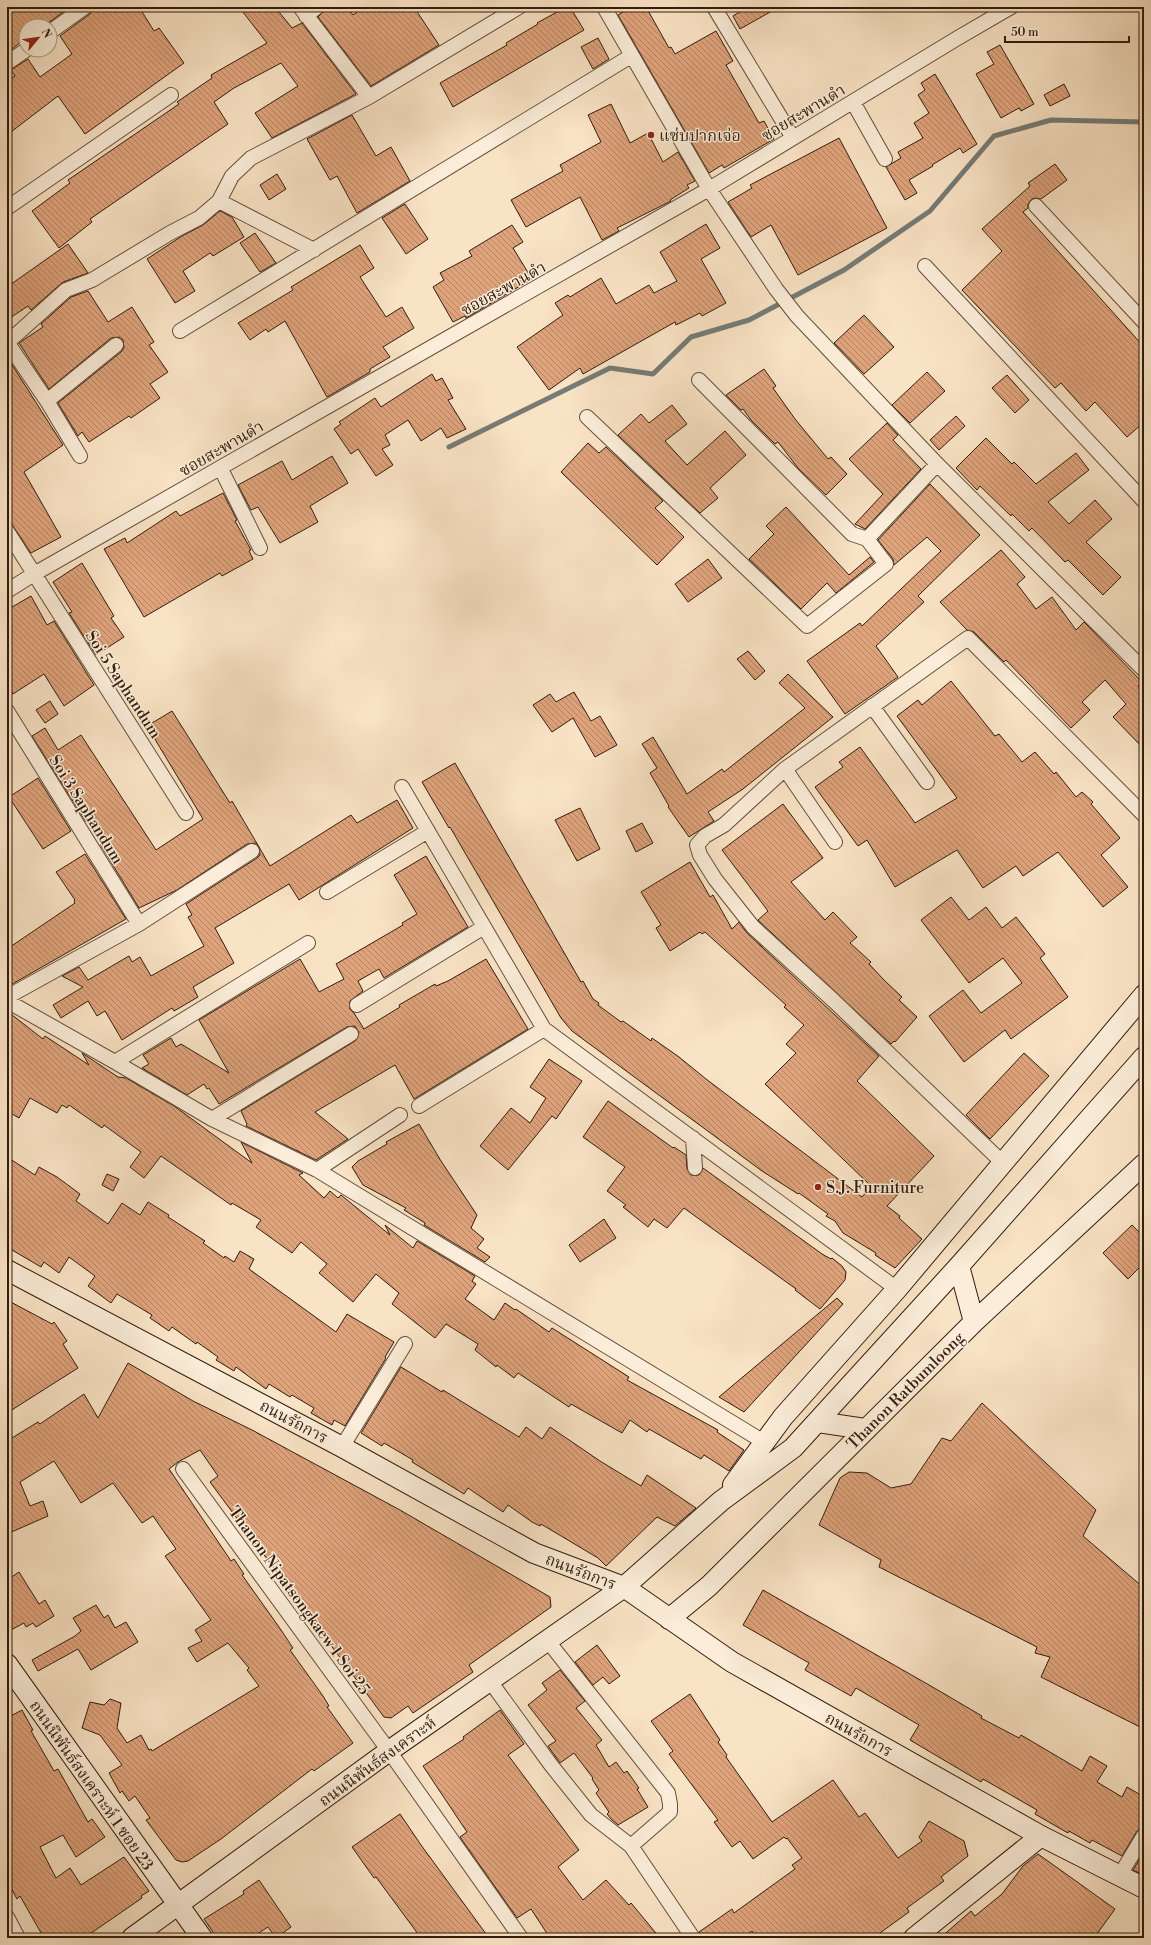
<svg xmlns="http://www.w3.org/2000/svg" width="1151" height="1945" viewBox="0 0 1151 1945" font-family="'Libre Bodoni','Noto Serif Thai',serif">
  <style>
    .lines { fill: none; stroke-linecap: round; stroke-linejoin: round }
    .stream { stroke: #757c77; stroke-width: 5 }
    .building { fill: url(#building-back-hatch); stroke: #311c0c }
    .street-casing { stroke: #634e3a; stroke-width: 16 }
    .secondary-casing { stroke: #311c0c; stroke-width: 22 }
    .street { stroke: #fbedd9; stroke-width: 14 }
    .secondary { stroke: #fbedd9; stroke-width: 20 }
    .poi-dot { fill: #8f2418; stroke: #fbedd9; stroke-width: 1.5 }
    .labels { text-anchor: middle; stroke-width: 3; stroke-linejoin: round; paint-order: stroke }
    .street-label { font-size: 16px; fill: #311c0c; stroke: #fbedd9 }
    .poi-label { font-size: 16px; fill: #311c0c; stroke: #fbedd9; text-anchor: start }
  </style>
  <defs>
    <pattern id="building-back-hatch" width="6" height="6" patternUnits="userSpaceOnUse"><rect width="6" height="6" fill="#dfa37c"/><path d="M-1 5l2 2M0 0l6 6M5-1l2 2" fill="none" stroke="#b58464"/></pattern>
  </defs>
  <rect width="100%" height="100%" fill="#f9e3c5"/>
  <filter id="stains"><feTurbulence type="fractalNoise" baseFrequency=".005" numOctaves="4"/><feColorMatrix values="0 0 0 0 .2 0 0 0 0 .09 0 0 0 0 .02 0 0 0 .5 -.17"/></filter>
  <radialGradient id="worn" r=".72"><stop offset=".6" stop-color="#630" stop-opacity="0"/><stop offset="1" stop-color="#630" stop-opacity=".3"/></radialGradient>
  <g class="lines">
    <!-- stream -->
    <path class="stream" d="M449,447L610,368L653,374L691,337L749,320L844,270L930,211L994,136L1051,120L1144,122"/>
  </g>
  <!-- building -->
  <path class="building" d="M7,7H70L44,26H26V38L7,53Z
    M93,7H139L154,31L159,28L184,63L85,134L58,96L7,135V81L15,76L11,70L28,59L40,77L72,54L60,36L90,14Z
    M239,7H275L292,28L302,23L356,94L272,138L255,113L298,86L281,63L234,88L214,102L228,124L90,219L92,222L59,248L32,211L70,183L68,180L179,104L177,102L212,78L211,75L267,43Z
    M325,7H347L353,15L364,7H414L439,45L371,86L318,17L325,10Z
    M566,7H570L584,30L453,107L440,83L507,45L506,43L538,24L537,23Z
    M631,7H646L669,48L671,47L675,54L716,31L733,61L726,65L759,123L764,121L774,139L724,168L722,165L709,173L618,15Z
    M748,7H779L740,29L733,16Z
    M598,38L609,59L593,69L581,47Z
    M1000,45L1034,104L1021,111L1019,108L1001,118L976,74L994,64L987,52Z
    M935,74L977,144L963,153L960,148L932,165L933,166L909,180L917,193L905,200L886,167L901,158L898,152L923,138L914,123L929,113L918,95L925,90L921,83Z
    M1064,84L1070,96L1050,106L1044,95Z
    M611,104L630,143L648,133L663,162L678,152L695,181L687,185L689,188L670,200L671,201L617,228L619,231L602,240L580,197L526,227L511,200L563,171L560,165L601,142L588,115Z
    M352,115L376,156L391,147L410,181L357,213L337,176L330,180L307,139Z
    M839,138L887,228L798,275L771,225L751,237L728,202L752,188L750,185Z
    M1055,164L1067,180L1041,199L1034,198L1031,200L1028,204V208L1023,212L1144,347V422L1127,437L1095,402L1086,411L1061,383L1055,388L962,290L1002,251L982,229L1030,186L1028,183Z
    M277,174L286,189L269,200L260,185Z
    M405,204L428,239L406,254L382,218Z
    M220,211L232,217L244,237L213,256L210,253L183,271L195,291L175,303L147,259L182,236L203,225Z
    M706,224L720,248L701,259L726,303L702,316L700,313L676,325L675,322L583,374L580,368L549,390L517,347L563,315L555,303L568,295L570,297L601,278L616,304L649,285L654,293L677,281L660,252Z
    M512,225L523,242L513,248L532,279L466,318L465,316L453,322L433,287L444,280L440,273L472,256L469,251Z
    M255,233L276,263L260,272L240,243Z
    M68,244L88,273L63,282L31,310L28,306L7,320V287Z
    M360,245L374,268L360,277L386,317L402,307L414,328L383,347L390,357L370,369V372L327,397L285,321L268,332L266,329L250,340L238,323L293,290L291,287Z
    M88,291L108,322L132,307L154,342L149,345L168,372L150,384L160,398L131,418L129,416L89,442L82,432L78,436L58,403L121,352L124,348L123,340L119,337L111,338L49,389L19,343L43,327L41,324L71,297Z
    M864,315L894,347L864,374L834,343Z
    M9,360L63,445L24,472L61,537L31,553L7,517V362Z
    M764,369L776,386L773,388L795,419L828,459L831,457L847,474L826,495L798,468L778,442L775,444L751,420L743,409L741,410L726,395Z
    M927,372L945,391L910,423L892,405Z
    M432,374L436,381L442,378L453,398L448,400L466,429L447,438L441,428L421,441L408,420L385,435L390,445L382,449L393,465L376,476L358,449L351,454L334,429L341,424L339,422L375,398L381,407Z
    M1007,375L1029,400L1015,413L992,388Z
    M672,405L687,424L665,441L687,465L725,431L746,455L710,488L718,498L700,513L618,435L641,414L649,423Z
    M956,416L965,426L939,450L930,440Z
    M887,423L898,435L893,440L921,469L865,529L855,524L883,494L849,459Z
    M986,438L1012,464L1014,462L1036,484L1076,453L1089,470L1048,502L1069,524L1095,500L1112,519L1086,542L1121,577L1103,595L1068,560L1065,562L1032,528L1029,531L1012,514L1011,516L980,486L977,490L956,468Z
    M588,443L599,453L606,447L663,501L655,508L684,537L657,565L561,472Z
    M332,456L348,483L310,506L318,522L280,543L258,507L251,510L238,485L282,461L292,480Z
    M930,484L980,535L918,596L924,602L876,646L898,677L845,714L807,661L860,623L862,626L941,551L927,537L894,565L893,559L878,540Z
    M223,493L237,520L235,521L251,550L249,551L253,559L222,576L220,573L144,617L104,549L125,538L127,543L176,511L180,516Z
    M786,507L849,575L870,557L874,562L836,593L827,583L801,609L749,559L774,534L766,526Z
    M1001,550L1025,577L1017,584L1036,609L1052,597L1076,630L1084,622L1142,682L1138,686L1144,692V749L1113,717L1126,704L1105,680L1082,702L1090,710L1071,728L1006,660L1004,662L974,632L967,630L940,602Z
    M708,559L722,578L688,602L675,584Z
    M82,563L114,616L111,618L124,637L96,655L69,613L72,612L53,582Z
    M31,596L47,625L54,621L94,685L64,706L44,674L13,694L7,684V610Z
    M748,651L765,671L755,680L737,659Z
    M788,674L833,717L743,789L708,812L714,821L689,837L668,807L669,806L650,773L657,768L642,744L653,737L687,794L722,769L724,772L805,708L779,683Z
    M951,681L995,736L999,734L1022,762L1035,752L1054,774L1056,772L1076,797L1082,792L1093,802L1091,804L1120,838L1101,855L1128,887L1103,907L1058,852L1023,876L1016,866L983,888L957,850L895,887L867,840L858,846L815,787L843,767L839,762L860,747L915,823L957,798L897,716L918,700L922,705Z
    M574,692L591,721L600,716L617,745L595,757L573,718L552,732L533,705L550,694L556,702Z
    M50,701L58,714L45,723L36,710Z
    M172,711L230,803L232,801L259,847L256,843L247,844L177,890L139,908L100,844L103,842L90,819L86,822L32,736L45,728L58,750L81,735L156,850L203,819L147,726Z
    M455,763L581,982L583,981L593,999L599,1003L598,1005L621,1022L623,1021L651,1041L652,1038L679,1057L706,1079L862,1197L871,1186L765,1084L796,1053L786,1044L804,1025L784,1007L786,1005L705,932L702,934L700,932L670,951L656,928L661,925L641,892L690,862L710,897L713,895L732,929L739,922L747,933L879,1056L857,1081L934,1156L887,1206L900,1216L899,1218L922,1239L895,1268L875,1255L876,1253L843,1233L835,1221L826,1216L828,1214L799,1193L798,1194L762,1171L572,1031L561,1018L450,827L449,828L422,782Z
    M38,778L71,831L43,849L9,797Z
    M397,800L413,828L299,900L289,884L215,928L234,963L193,987L198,997L174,1011L172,1008L122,1040L105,1011L97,1016L88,1001L61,1018L53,1005L83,987L62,976L79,967L88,980L129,956L132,962L140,957L151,976L204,946L188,917L192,915L186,904L257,858L260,855L259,847L270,866L351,815L357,823Z
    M783,804L823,858L791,882L825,920L833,912L857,937L850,943L871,962L869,964L885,981L902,997L899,1000L917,1017L895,1042L894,1041L891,1044L759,921L758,920L768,911L722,850Z
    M580,808L600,849L577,861L555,820Z
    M642,823L653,843L636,852L626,831Z
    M85,854L126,919L7,987V949L75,903L74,901L75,900L56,872Z
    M426,856L468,927L384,978L379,969L358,981L363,991L350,1001V1009L354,1013L364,1029L400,1007L399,1005L435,984L436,986L448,981L486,959L528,1029L414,1099L395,1065L315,1112L348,1139L316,1160L246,1126L247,1124L241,1111L355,1041L359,1033L355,1026L347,1027L219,1104L209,1088L207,1089L204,1084L187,1095L142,1068L149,1064L143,1055L171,1038L176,1047L181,1044L229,1073L199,1020L300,959L319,992L344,979L336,964L403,925L402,923L417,914L394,875Z
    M951,897L969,920L986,907L1002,928L1016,917L1045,954L1040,958L1068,997L1011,1039L1005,1030L964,1062L929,1016L963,990L981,1013L1022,983L1003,958L969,983L921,920Z
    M7,1011L43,1039L45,1036L89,1065L82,1053L118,1077L126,1078L174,1106L252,1163L241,1142L303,1173L299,1175L324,1198L330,1191L338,1198L341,1195L390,1235L385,1225L413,1248L417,1241L475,1276L472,1281L476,1284L465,1299L494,1320L505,1303L515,1310L516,1309L549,1332L552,1328L629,1377L627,1380L718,1430L717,1432L744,1450L729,1471L704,1455L701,1459L649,1429L647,1432L630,1420L622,1433L571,1404L569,1407L518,1373L514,1378L497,1365L496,1367L475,1350L478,1344L446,1324L435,1338L392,1304L399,1293L376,1274L353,1302L319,1273L327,1264L301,1242L292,1253L256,1227L261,1220L232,1203L231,1205L161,1156L144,1178L130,1167L141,1152L104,1125L102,1128L69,1105L67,1108L62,1105L57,1113L30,1098L19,1118L7,1111Z
    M1024,1053L1049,1076L990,1139L966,1115Z
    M549,1059L582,1081L556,1119L552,1116L508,1170L480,1146L511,1108L530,1123L546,1098L530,1087Z
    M608,1101L673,1148L674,1147L686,1155L687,1169L691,1175H699L703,1168L822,1254L831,1259L832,1258L842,1266L846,1272L845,1280L820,1309L795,1290L796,1289L684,1208L667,1228L654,1219L648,1227L623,1207L626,1205L607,1191L625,1167L583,1137Z
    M419,1124L441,1161L477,1215L471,1228L484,1239L477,1248L490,1257L485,1262L424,1225L425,1223L404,1210L406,1208L363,1185L352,1167L358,1161L387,1144L386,1142Z
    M7,1157L35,1175L39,1167L57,1177L80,1194L76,1201L108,1224L122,1203L140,1215L148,1202L169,1215L168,1217L205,1241L203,1243L224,1258L225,1256L234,1262L240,1251L254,1259L249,1269L336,1332L347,1314L394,1342L385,1357L386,1358L345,1426L334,1420L332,1425L311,1413L314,1408L292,1395L290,1397L269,1384L266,1389L236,1367L234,1371L216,1360L218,1357L197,1342L196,1344L172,1327L169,1331L150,1318L152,1315L117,1294L111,1303L88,1286L95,1276L69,1257L59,1273L44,1262L41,1267L7,1247Z
    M107,1174L119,1179L113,1191L102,1185Z
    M604,1219L616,1238L580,1262L569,1245Z
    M1132,1225L1144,1237V1263L1128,1279L1103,1253Z
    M837,1298L843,1304L744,1412L719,1397Z
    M7,1300L52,1324L54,1322L67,1341L63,1344L78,1368L7,1413Z
    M128,1363L193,1401L252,1430L400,1510L550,1597L551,1607L469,1665L473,1672L413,1713L408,1706L391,1718L384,1717L210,1482L218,1476L200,1450L178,1462L169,1469L231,1561L234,1559L244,1574L242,1575L279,1627L293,1648L290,1650L323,1696L329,1706L327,1707L353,1743L314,1771L312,1769L221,1839L188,1861L182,1862L176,1860L146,1820L150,1818L135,1796L129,1801L122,1791L120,1793L109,1773L122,1765L100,1735L82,1728L90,1702L104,1705L110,1699L121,1703L117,1728L127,1743L141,1735L149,1750L151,1749L152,1751L259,1686L247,1670L249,1668L228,1643L197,1662L188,1648L202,1641L195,1630L211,1620L165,1556L176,1549L153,1516L142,1523L113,1483L81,1503L54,1461L20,1482L30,1506L43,1501L48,1516L7,1534V1441L38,1422L40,1424L84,1394L98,1418Z
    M401,1367L442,1392L443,1390L519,1437L526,1427L542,1439L550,1427L600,1461L641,1486L647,1475L696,1508L675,1526L657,1517L606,1566L598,1558L541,1524L540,1526L532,1522L508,1505L503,1512L468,1488L464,1494L412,1462L413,1460L384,1443L382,1446L361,1433Z
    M982,1403L1096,1510L1083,1536L1144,1588V1729L1041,1677L1050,1657L1035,1653L1037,1647L879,1567L881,1560L819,1525L840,1478L849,1472L867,1473L891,1488L911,1484L942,1438L951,1441Z
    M19,1572L39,1604L45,1600L54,1616L36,1627L33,1623L26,1627L24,1623L7,1632V1580Z
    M763,1590L936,1689L982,1716L981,1718L1019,1738L1021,1735L1082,1771L1090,1756L1107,1766L1097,1782L1122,1797L1127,1787L1144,1797V1827L1137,1831L1122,1856L1092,1840L1090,1843L1069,1831L1068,1833L1035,1814L1037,1810L983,1779L981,1782L910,1740L919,1725L856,1688L851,1696L805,1670L809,1663L743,1625Z
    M96,1605L104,1618L108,1615L115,1628L126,1622L138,1642L91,1670L78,1649L38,1671L32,1660L75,1636L81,1631L73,1618Z
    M597,1645L620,1676L609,1684L603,1677L593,1685L575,1662Z
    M560,1670L585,1701L576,1708L602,1740L596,1745L609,1767L616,1762L624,1773L627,1771L639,1788L637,1789L648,1807L618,1825L611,1819L607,1814L609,1812L596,1793L599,1790L592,1779L593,1778L574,1753L560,1763L558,1760L548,1746L556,1741L528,1705L547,1690L542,1683Z
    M690,1694L720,1740L718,1742L727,1755L726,1757L772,1822L833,1780L859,1817L865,1813L898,1858L922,1841L919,1837L929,1821L964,1841L968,1856L941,1877L944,1881L907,1908L909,1912L873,1938H757L752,1931L743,1938H701L699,1932L732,1909L734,1913L795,1869L792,1865L802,1858L787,1838L786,1839L784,1837L753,1859L740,1841L732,1847L714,1822L718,1820L669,1754L673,1751L651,1721Z
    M22,1710L33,1730L31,1731L54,1771L58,1769L88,1822L92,1819L105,1837L76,1857L63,1835L40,1847L56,1878L70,1868L81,1885L124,1857L149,1891L141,1896L142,1898L84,1938H44L20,1896L17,1899L7,1880V1718Z
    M500,1710L524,1744L508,1755L579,1850L558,1867L583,1900L606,1880L629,1905L631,1903L660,1938H550L531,1909L517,1918L460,1837L467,1832L423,1766L464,1739L463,1737Z
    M400,1814L421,1845L489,1938H421L376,1877L374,1878L352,1847Z
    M1144,1852V1875L1133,1870Z
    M1038,1854L1115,1909L1094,1938H940L971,1911L975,1916L1002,1894L1023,1866Z
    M259,1880L291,1927L276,1938L268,1927L251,1938H217L204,1919L244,1894L243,1891Z"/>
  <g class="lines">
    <!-- street casing -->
    <g class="street-casing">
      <path id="street" d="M300,7L369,97
        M604,7L709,189L776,289L797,316L937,464L1144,670
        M714,7L793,138
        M306,16L317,7
        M50,32L85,7
        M7,63L26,50
        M853,102L885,159
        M219,201L314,250
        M1036,206L1144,322
        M7,208L171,95
        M925,266L1144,501
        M180,331L631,56
        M7,342L47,401L80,456
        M8,342L66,290L92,280L170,233L199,218L219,201L232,176L251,158L369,97L519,7
        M47,401L116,345
        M587,417L807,626L886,564L867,539L852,534L699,380
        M221,469L260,548
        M7,531L186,813
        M867,539L937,464
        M7,591L34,574L709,189L956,39L1011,7
        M872,706L927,782
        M7,711L139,924
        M785,769L835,842
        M402,787L544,1029L897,1289
        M327,892L428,831
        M7,997L139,924L252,851
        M7,1001L115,1062L212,1119L317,1170L764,1442
        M357,1005L484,927
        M115,1062L308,943
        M419,1106L544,1029
        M212,1119L351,1034
        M693,1138L695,1168
        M1004,1164L834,1001L753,927L715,879L700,855L697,845L705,836L724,825L785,769L968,638L1144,815
        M317,1170L400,1115
        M342,1447L405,1344
        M183,1469L389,1751L521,1938
        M547,1640L668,1793L670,1804V1812L631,1846
        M490,1681L551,1765L591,1815L631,1846L693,1938
        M1120,1875L1144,1835
        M7,1917L18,1938"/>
    </g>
    <!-- secondary casing -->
    <g class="secondary-casing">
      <path id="secondary" d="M959,1266L974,1322
        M7,1270L342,1447L534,1553L624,1587L732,1662L1041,1836L1144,1888
        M818,1422L865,1429
        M733,1485L783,1417L897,1289L1144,995
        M669,1619L709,1586L974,1322L1144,1164
        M7,1664L202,1938
        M132,1938L389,1751L624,1587L721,1501L793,1448L959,1266L1144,1057
        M914,1938L1041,1836"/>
    </g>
    <!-- street -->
    <use href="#street" class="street"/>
    <!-- secondary -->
    <use href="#secondary" class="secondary"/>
  </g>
  <!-- markers -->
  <g class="poi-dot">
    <circle cx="651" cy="135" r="4"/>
    <circle cx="818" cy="1187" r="4"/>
  </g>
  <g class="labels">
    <!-- street labels -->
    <g class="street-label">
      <text transform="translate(803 112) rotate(-31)" y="6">ซอยสะพานดำ</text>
      <text transform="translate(503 288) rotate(-29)" y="6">ซอยสะพานดำ</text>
      <text transform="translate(221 448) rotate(-30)" y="6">ซอยสะพานดำ</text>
      <text transform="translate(124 684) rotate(57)" y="6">Soi 5 Saphandum</text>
      <text transform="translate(87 809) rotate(58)" y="6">Soi 3 Saphandum</text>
      <text transform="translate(905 1390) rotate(-45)" y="6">Thanon Ratbumloong</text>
      <text transform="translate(294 1421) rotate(28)" y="6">ถนนรัถการ</text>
      <text transform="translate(581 1571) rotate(21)" y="6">ถนนรัถการ</text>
      <text transform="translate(300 1600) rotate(54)" y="6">Thanon Nipatsongkaew 1 Soi 25</text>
      <text transform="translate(859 1734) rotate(29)" y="6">ถนนรัถการ</text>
      <text transform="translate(377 1761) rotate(-36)" y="6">ถนนนิพันธ์สงเคราะห์</text>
      <text transform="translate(92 1785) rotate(55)" y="6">ถนนนิพันธ์สงเคราะห์ 1 ซอย 23</text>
    </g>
    <!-- poi labels -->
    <g class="poi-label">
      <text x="659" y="141">แซ่บปากเจ่อ</text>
      <text x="826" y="1193">S.J. Furniture</text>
    </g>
  </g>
  <!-- margin -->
  <rect width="1151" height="1945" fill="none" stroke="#f9e3c5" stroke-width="24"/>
  <rect x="8" y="8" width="1135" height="1929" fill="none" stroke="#311c0c" stroke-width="2"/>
  <rect x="12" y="12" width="1127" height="1921" fill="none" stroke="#311c0c"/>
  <!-- north arrow -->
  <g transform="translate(38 38) rotate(61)"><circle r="19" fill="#fbedd9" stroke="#aa9987"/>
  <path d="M0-3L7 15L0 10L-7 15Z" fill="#8f2418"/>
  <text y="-6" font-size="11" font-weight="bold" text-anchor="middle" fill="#311c0c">N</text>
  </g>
  <!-- scale -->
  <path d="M1005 36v6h124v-6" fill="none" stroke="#311c0c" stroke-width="2"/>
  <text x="1011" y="36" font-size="12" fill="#311c0c" stroke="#fbedd9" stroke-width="3" paint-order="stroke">50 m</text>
  <rect width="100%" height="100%" filter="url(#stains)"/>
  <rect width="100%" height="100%" fill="url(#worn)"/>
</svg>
